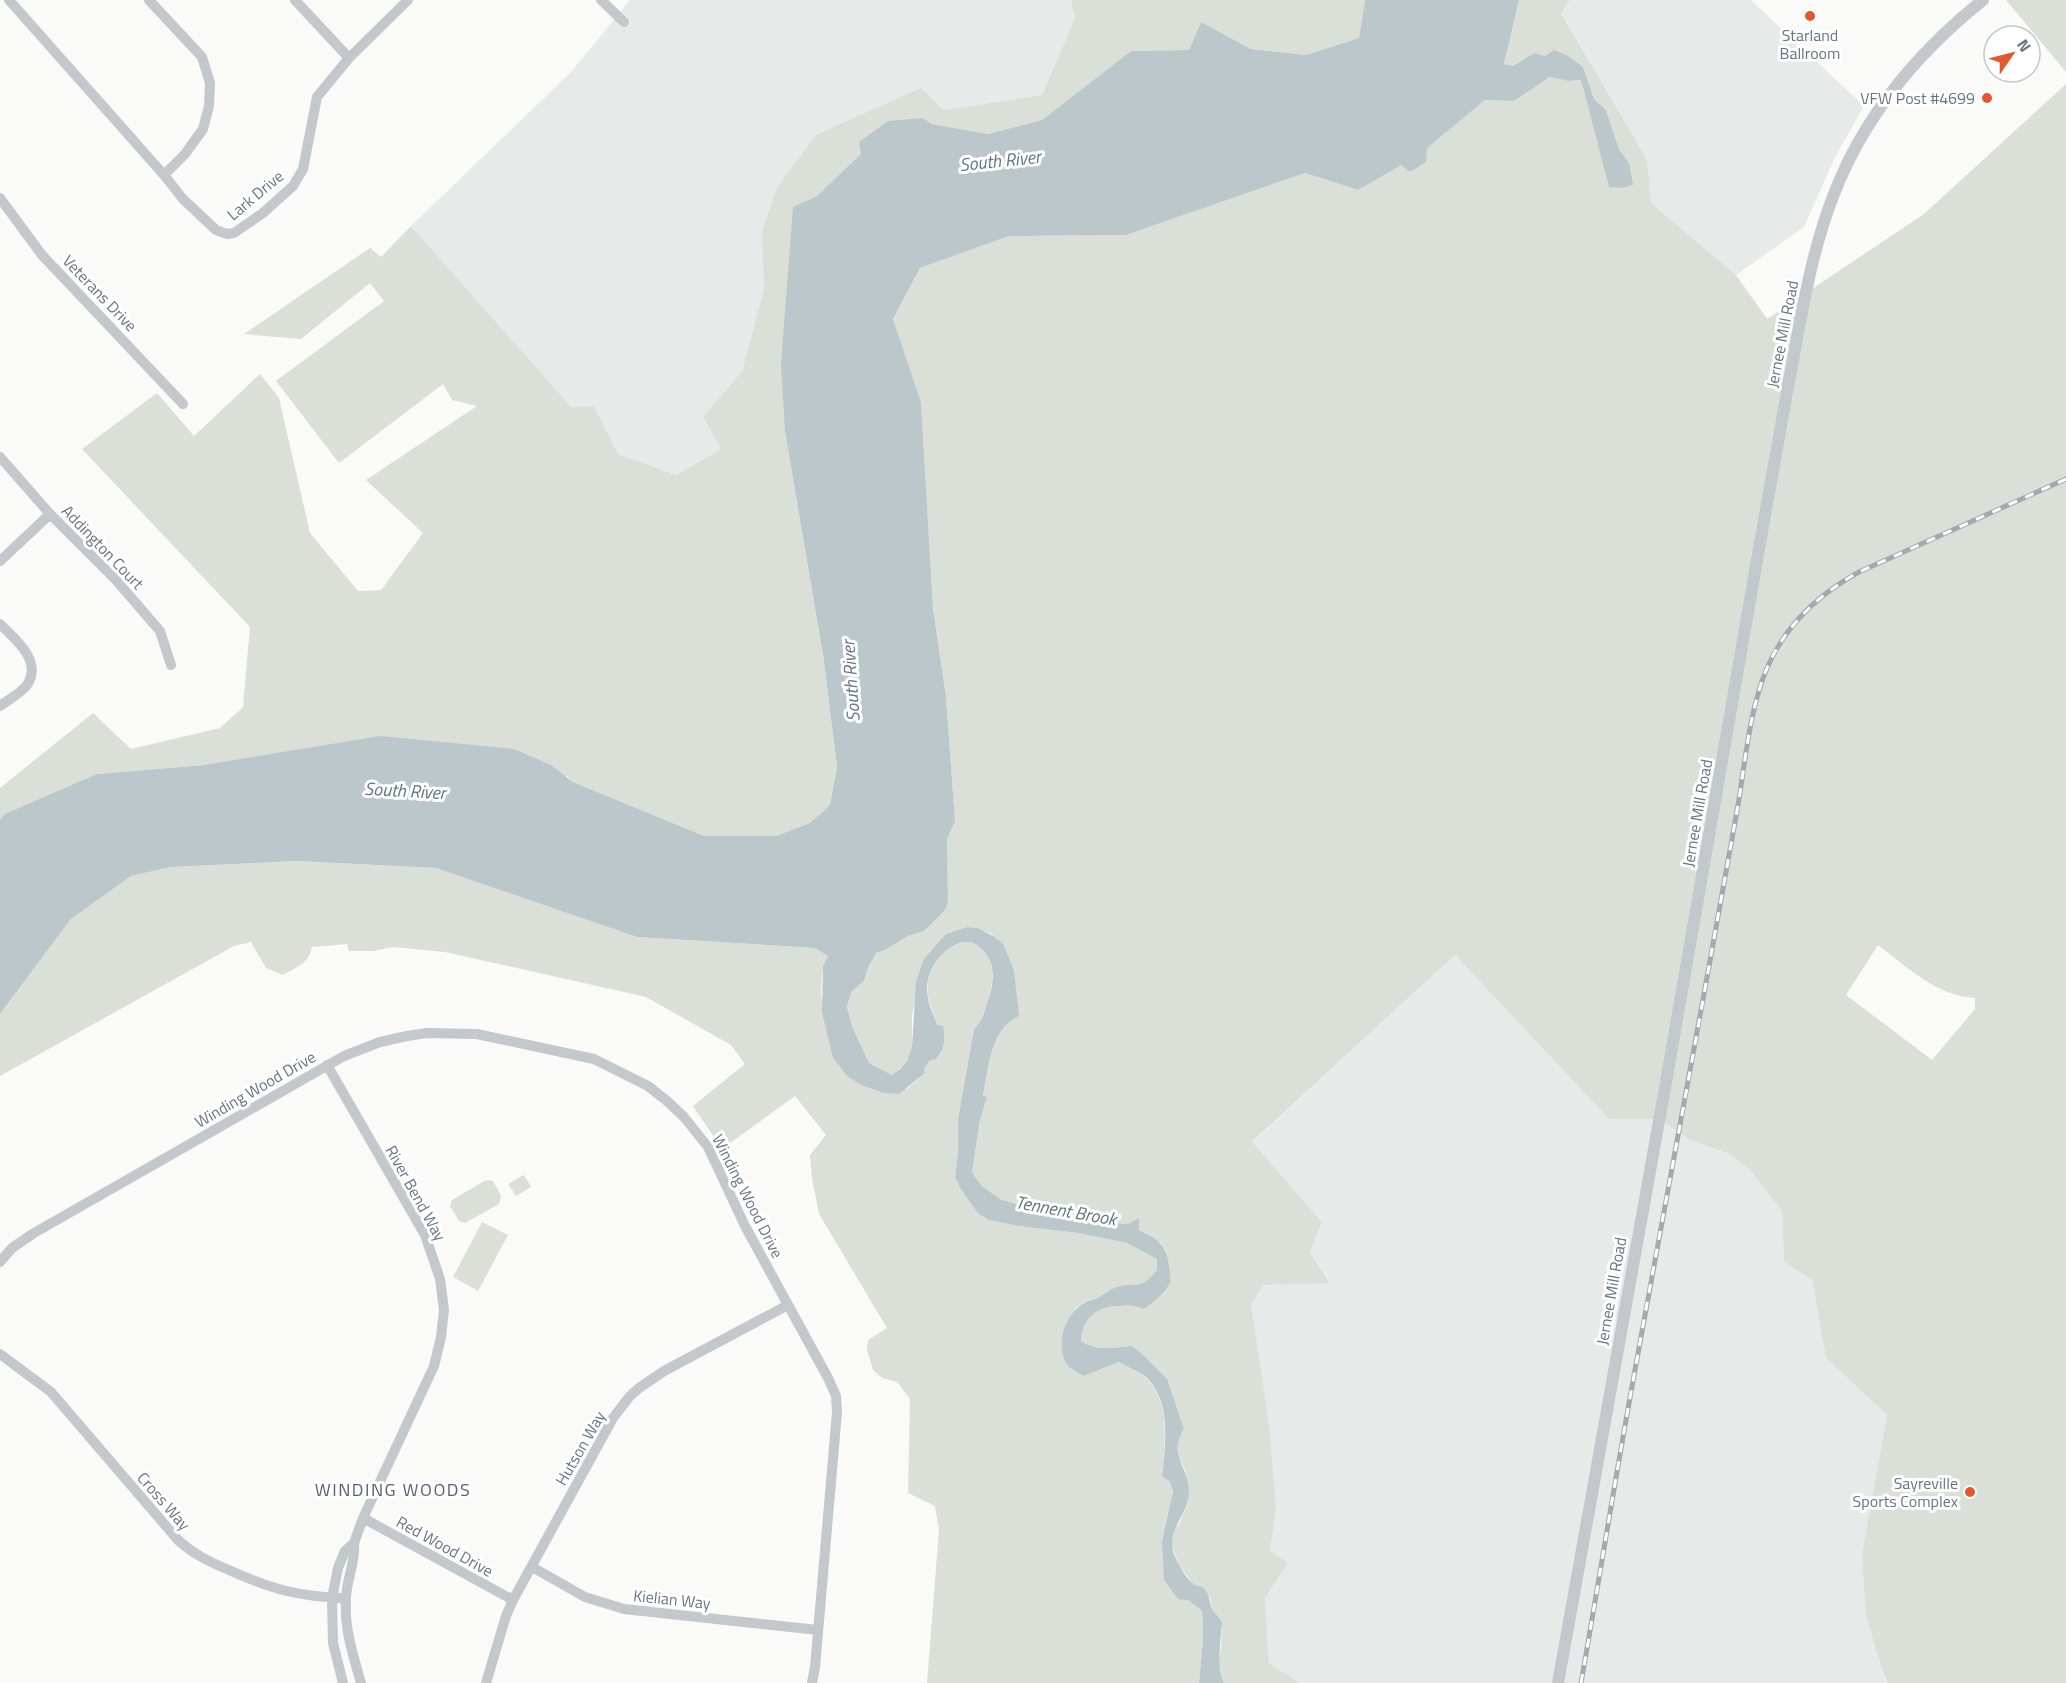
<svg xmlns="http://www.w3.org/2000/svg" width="2066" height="1683" viewBox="0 0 2066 1683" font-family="'Titillium Web',sans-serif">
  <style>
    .built { fill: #e8e9e9 }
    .green { fill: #dadfd7; fill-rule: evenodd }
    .water { fill: #bbc7cb }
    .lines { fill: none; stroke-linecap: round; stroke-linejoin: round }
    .minor { stroke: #c3c8cc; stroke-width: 10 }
    .tertiary { stroke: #c3c8cc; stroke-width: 12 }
    .rail-casing { stroke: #a2aab0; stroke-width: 5 }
    .rail { stroke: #fff; stroke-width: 3; stroke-dasharray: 9; stroke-linecap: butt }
    .poi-dot { fill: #e4572e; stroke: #fff; stroke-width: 2 }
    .labels { text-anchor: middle; stroke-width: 6; stroke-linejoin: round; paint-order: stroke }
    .poi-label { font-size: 16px; fill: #657683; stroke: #fff; text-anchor: end }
    .street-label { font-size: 16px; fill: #657683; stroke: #fff }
    .water-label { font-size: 18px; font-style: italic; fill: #60757c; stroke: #fff }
    .neighbourhood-label { font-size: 18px; letter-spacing: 1.5px; fill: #57646e; stroke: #fff }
  </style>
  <rect width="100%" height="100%" fill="#fafaf8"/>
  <!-- built -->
  <path class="built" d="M630,0H1071L1075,18L1042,95L943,110L762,233L764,289L742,371L703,417L721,449L676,475L618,454L594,406L571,408L411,226L571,72Z
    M1570,0H1751L1864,106L1834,159L1804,227L1736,275L1651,203L1646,160L1561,12Z
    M1455,955L1609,1119H1659L1690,1140L1730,1154L1750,1170L1782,1211L1784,1262L1812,1280L1826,1358L1887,1415L1862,1554L1884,1678L1888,1683H1300L1269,1663L1265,1598L1288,1563L1270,1551L1276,1510L1251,1304L1264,1285L1330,1282L1310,1252L1322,1222L1252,1143Z"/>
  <!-- green -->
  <path class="green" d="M1071,0H1365L1359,38L1306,55L1251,49L1201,22L1189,50L1131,51L1042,120L988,134L932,124L923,118L861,154L817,196L793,207L823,654L837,767L830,805L810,823L776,836H704L573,782L567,776L204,765L97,774L0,820V788L93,713L131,749L220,728L243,707L250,627L82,449L157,393L194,436L260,374L279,398L310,533L358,591L381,590L423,533L366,480L477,406L452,400L443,384L339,463L276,381L384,301L370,283L301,339L244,334L370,248L381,257L411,226L571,407L594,406L618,454L676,475L721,449L703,417L742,371L764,289L762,233L776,189L816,135L921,88L943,110L1042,95L1075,18Z
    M1519,0H1570L1561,13L1647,160L1651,203L1736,275L1767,319L1924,214L2066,84V1683H1888L1885,1678L1866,1616L1862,1554L1887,1415L1826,1358L1812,1280L1784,1262L1782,1211L1750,1170L1730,1154L1690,1140L1659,1119H1609L1455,955L1252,1142L1322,1222L1310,1252L1330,1283L1264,1285L1251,1304L1269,1425L1276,1510L1270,1551L1288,1563L1265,1598L1269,1663L1300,1683H1224L1221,1676L1219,1658L1221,1648L1222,1621L1212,1609L1210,1597L1193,1584L1179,1565L1171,1543L1173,1530L1179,1524L1187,1506L1189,1491L1185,1470L1179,1457L1177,1439L1184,1429L1167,1380L1141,1353L1132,1346C1113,1347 1097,1352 1081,1341C1082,1317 1096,1306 1119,1306C1128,1305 1135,1305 1144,1308L1167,1252L1161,1243L1150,1235L1128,1224L1085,1222L1000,1199L982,1186L972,1173L980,1120L987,1099L983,1095C989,1067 990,1029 1018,1016L1014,970L993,935L978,928L967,927L946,934C935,957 922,979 915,1003C905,1031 925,1052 892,1075L869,1063L852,1026L847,1007L851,992L864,981L868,968L876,953L883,951L908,936L924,931L948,902L947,839L955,821L946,697L933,608L921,402L893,319L920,268L1009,236L1126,235L1305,173L1358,190L1426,148L1485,100L1514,101L1550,77L1568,81L1581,80L1609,186L1629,163L1619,149L1606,110L1594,99L1583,67L1534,53L1513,66L1504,64ZM1878,945C1908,967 1936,996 1975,998V1009L1932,1060L1846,995Z
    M2006,0H2066V72Z
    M297,861L436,868L637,937L815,948L828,956C813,988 827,1026 833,1058L907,1089L925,1073L924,1069L930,1060L937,1025L927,994L928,981L933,967L944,951L948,947L969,941C1000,950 994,985 985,1009C982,1016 981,1023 974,1029L958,1119V1152L955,1177L1019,1226L1078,1233L1127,1243L1157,1259V1270L1148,1282L1135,1286L1117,1287L1094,1300L1086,1301L1075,1309L1084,1376L1119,1362C1127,1367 1141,1372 1147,1379C1172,1406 1164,1444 1162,1476L1170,1482L1173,1490L1162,1541L1188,1600L1202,1611L1203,1638L1199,1683H927L939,1530L935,1506L908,1493L910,1399L897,1382L882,1378L873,1370L867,1350L868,1340L887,1328L819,1214L812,1178L810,1155L826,1135L795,1096L722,1149L693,1106L745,1064L731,1045L646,997L445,952L393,947L373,951H349L347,944L312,947C309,964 296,967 283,975L266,968L251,942L234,946L0,1076V1014L71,919L131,876L171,867Z
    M524,1175L531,1187L516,1196L508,1184Z
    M486,1180L493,1181L501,1196L499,1204L465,1223L459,1221L450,1206L452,1200Z
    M482,1222L508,1235L478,1291L453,1277Z"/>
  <!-- water -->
  <path class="water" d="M1365,0H1519L1504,64L1513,66L1534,53L1545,56L1554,50L1568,56L1583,67L1594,99L1606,110L1619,149L1629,163L1633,185L1622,188L1609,187L1581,80L1568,81L1550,77L1514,101L1485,100L1427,148L1426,162L1410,172L1401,165L1358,190L1305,173L1126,235L1009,236L920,268L893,319L921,402L933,608L946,697L955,821L947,839L948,902L945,910L924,931L908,936L883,951L876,953L868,968L864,981L851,992L847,1007L852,1026L869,1063L892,1075L900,1069L907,1061L912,1047L916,981L924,959L946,934L967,927L978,928L993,936L1003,944L1014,970L1019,1016C990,1029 989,1067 983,1095L987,1098L980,1120L972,1173L982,1186L1000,1199L1034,1209L1085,1222L1128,1224L1139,1218V1230C1159,1239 1167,1245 1169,1267C1169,1271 1171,1278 1170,1282C1166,1293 1153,1302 1144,1309C1135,1305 1128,1305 1119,1306C1097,1306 1082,1318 1081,1341C1097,1352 1114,1347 1132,1346L1141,1353L1167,1379L1184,1429C1168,1453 1187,1465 1189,1490C1190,1516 1165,1528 1174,1554C1178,1564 1186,1579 1195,1585C1197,1586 1201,1586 1203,1588C1210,1593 1209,1602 1212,1609C1214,1613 1219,1616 1221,1620C1223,1623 1221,1629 1221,1633C1220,1649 1217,1669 1224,1683H1199L1203,1638L1202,1611L1188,1600L1178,1599L1164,1580L1162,1541L1173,1491L1170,1482L1162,1476C1165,1444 1172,1406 1148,1379C1141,1372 1127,1367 1119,1362L1084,1376C1066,1366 1061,1362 1062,1341C1062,1327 1072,1310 1084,1303C1088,1300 1093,1301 1097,1298C1104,1295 1110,1289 1117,1287C1139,1281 1139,1292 1157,1270V1259L1127,1243L1078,1233L1019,1226L989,1220L978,1213L961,1189L955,1177L958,1152V1119L974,1029C982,1022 985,1010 988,1000C995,982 996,957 978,946C976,944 973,942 970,942C945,940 925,971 927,993C928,1004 934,1015 937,1025L943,1026C945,1040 945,1048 936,1059L930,1060L924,1069L925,1073L899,1094L884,1093L864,1086L848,1077L833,1058L822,1012L823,967L828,956L815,948L637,937L436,868L297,861L171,867L131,876L71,919L0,1014V820L5,814L97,774L204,765L380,736L514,749L551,765L573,782L704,836H776L810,823L830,805L837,767L823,654L785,430L781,364L793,207L817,196L861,154L859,142L888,121L923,118L932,124L988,134L1042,120L1131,51L1189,50L1201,22L1251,49L1306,55L1359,38Z"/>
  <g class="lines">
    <!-- minor -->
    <path class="minor" d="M9,0L164,175L183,199L216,230L227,234L234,233L263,213L293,186L303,169L317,97L349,58L408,0
      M149,0L202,57L210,83L209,106L203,129L185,154L164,175
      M295,0L349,58
      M601,0L624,22
      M0,198L42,255L183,404
      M0,457L50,514L115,579L160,631L171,665
      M0,561L50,514
      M0,624C15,639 43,661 27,685C21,693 8,700 0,706
      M327,1065L425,1235L440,1279L444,1310L441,1337L434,1366L363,1518L354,1543L345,1551L338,1568L332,1598L333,1643L343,1683
      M0,1262L12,1248L34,1233L344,1056L380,1042L407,1036L427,1033L477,1034L594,1059L648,1086L667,1101L684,1117L708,1147L745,1226L828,1378L836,1396L837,1412L815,1667L812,1683
      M0,1354L51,1392L178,1540C193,1554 210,1562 229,1570C271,1589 299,1597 346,1598
      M363,1518L513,1600
      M354,1543C356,1562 346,1580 346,1599C344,1628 353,1655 361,1683
      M532,1567L585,1597L624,1609L818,1630
      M486,1683L506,1616L513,1600L613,1418L630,1396L639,1388L664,1371L788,1305"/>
    <!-- tertiary -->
    <path class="tertiary" d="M1558,1683C1616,1361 1675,1038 1730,715C1749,607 1767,500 1787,392C1800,326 1809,257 1834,194C1864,116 1918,52 1983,0"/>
    <!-- rail casing -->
    <g class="rail-casing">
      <path id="rail" d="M1581,1683C1600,1575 1617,1467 1637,1359C1660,1230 1685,1101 1708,972C1718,915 1729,857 1739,799C1746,755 1750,709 1767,668C1785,626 1819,594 1859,572L2066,479"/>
    </g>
    <!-- rail -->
    <use href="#rail" class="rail"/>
  </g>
  <!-- markers -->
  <g class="poi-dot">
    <circle cx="1810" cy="16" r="6"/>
    <circle cx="1987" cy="98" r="6"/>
    <circle cx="1970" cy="1492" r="6"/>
  </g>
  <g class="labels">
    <!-- poi labels -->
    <g class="poi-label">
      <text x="1810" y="41" text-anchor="middle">Starland<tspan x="1810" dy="18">Ballroom</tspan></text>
      <text x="1975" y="104">VFW Post #4699</text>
      <text x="1958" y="1489">Sayreville<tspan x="1958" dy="18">Sports Complex</tspan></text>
    </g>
    <!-- street labels -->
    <g class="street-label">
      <text transform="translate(255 195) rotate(-40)" y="6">Lark Drive</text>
      <text transform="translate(100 293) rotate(46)" y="6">Veterans Drive</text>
      <text transform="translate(1782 334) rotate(-79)" y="6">Jernee Mill Road</text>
      <text transform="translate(103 547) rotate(46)" y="6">Addington Court</text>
      <text transform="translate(1697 813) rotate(-80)" y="6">Jernee Mill Road</text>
      <text transform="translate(255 1089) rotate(-30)" y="6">Winding Wood Drive</text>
      <text transform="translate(416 1193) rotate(61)" y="6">River Bend Way</text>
      <text transform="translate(748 1196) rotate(63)" y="6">Winding Wood Drive</text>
      <text transform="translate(1611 1291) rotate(-80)" y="6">Jernee Mill Road</text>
      <text transform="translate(580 1448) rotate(-60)" y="6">Hutson Way</text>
      <text transform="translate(164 1501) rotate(49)" y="6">Cross Way</text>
      <text transform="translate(445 1546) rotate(29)" y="6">Red Wood Drive</text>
      <text transform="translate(672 1599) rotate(6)" y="6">Kielian Way</text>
    </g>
    <!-- water labels -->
    <g class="water-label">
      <text transform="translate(1000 161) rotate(-6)" y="6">South River</text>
      <text transform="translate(851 681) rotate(-94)" y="6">South River</text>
      <text transform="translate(405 791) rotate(3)" y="6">South River</text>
      <text transform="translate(1066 1211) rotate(10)" y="6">Tennent Brook</text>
    </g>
    <!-- neighbourhood labels -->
    <g class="neighbourhood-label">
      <text x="393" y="1496">WINDING WOODS</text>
    </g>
  </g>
  <!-- north arrow -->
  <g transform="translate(2012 54) rotate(55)"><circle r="28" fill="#ffffff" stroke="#c1c8cd" stroke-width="1.5"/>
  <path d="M0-4.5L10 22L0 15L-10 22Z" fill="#e4572e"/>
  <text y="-9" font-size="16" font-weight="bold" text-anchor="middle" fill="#657683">N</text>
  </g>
</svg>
